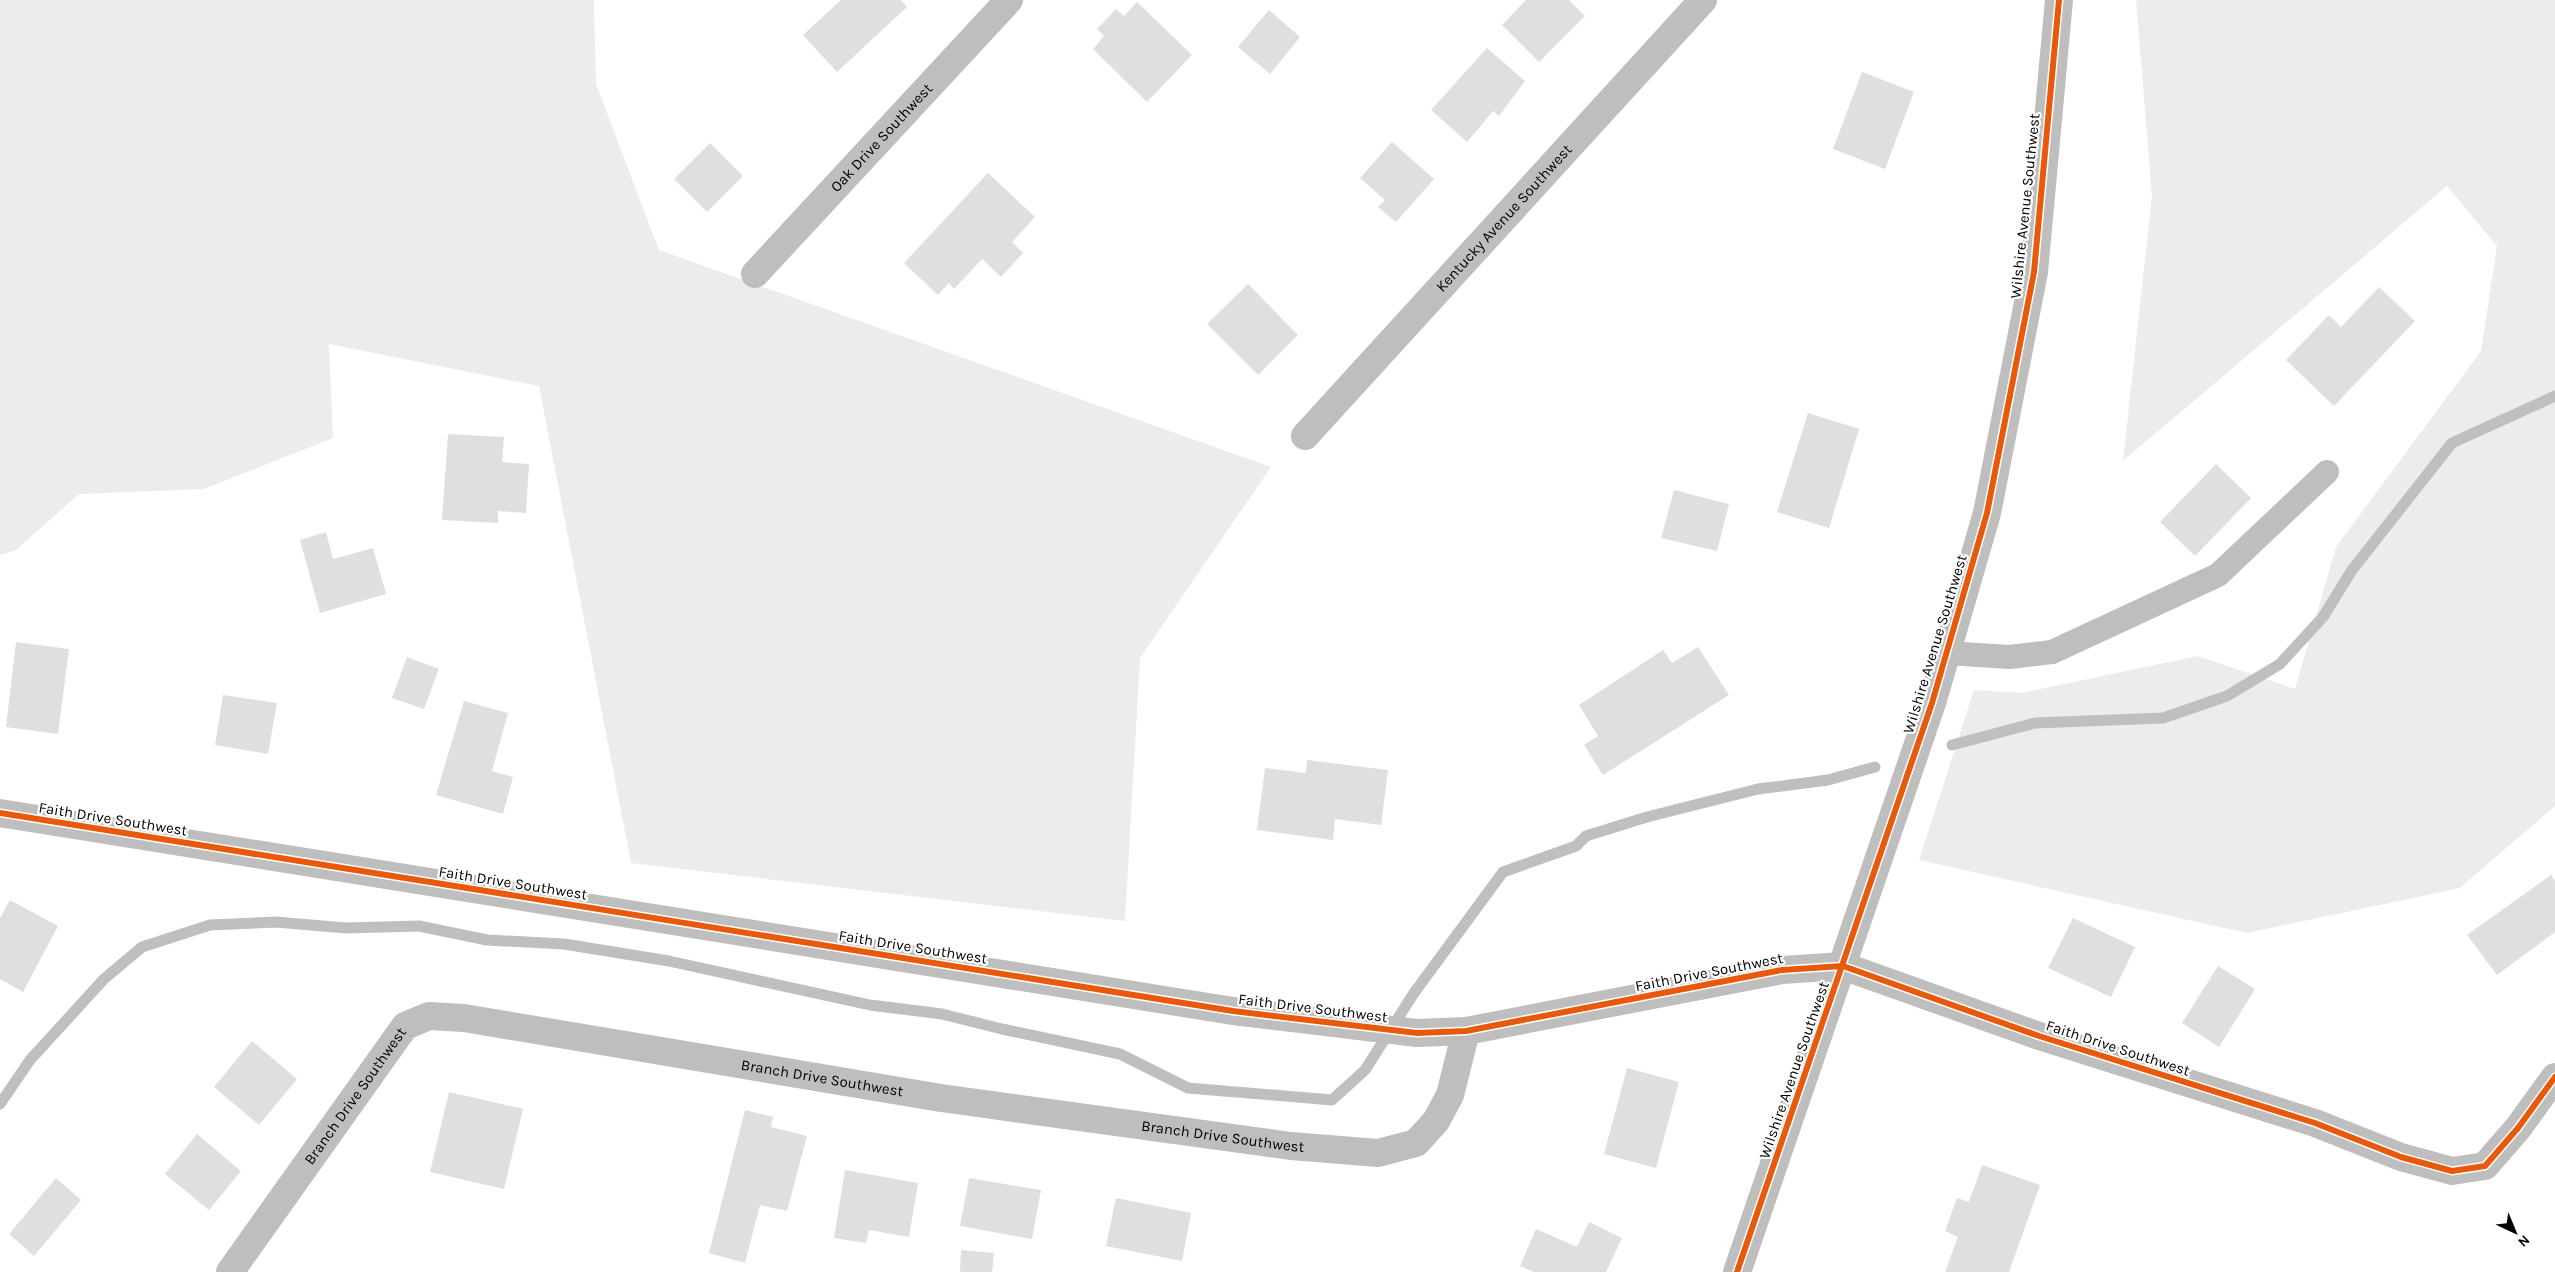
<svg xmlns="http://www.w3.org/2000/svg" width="2555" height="1272" viewBox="0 0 2555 1272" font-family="Karla,sans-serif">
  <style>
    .green { fill: #ececec }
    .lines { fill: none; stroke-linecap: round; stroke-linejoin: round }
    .stream { stroke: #bfbfbf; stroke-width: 11 }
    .building { fill: #dfdfdf }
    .service { stroke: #bebebe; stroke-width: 24 }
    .minor { stroke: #bebebe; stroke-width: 28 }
    .tertiary { stroke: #bebebe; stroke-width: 28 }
    .cycleway-casing { stroke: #fff; stroke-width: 9 }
    .cycleway { stroke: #e8590c; stroke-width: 6 }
    .labels { text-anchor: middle; stroke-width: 4.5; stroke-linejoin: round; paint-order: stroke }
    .street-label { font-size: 15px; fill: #000; stroke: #fff }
  </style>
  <rect width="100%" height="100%" fill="#fff"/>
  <!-- green -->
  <path class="green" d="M0,0H594L596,84L659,250L1271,467L1140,658L1125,921L631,863L539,386L329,344L333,438L204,489L79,494L16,550L0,555Z
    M2136,0H2555V806L2460,888L2247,933L1919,860L1974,690L2021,693L2198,656L2295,689L2336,547L2481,351L2497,246L2447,186L2123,461L2152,196Z"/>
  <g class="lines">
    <!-- stream -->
    <path class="stream" d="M1952,745L2035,723L2163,718L2227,696L2280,664L2323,617L2352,570L2452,443L2555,396
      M0,1104L30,1060L104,979L142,947L210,925L276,922L346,928L419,926L487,940L564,944L669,961L870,1005L942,1014L1002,1029L1120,1054L1188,1088L1332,1100L1365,1070L1414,993L1503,872L1576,846L1586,836L1647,817L1758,789L1828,780L1875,767"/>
  </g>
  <!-- building -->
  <path class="building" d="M841,0H901L907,7L837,72L803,35Z
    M1526,0H1569L1585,16L1539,62L1502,25Z
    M1137,2L1192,55L1147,102L1093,49L1104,36L1097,29L1116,9L1124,16Z
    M1269,10L1300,37L1270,74L1238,47Z
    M1487,48L1525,81L1499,116L1493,111L1467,142L1431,110Z
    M1862,72L1914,92L1885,169L1833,149Z
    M1392,142L1434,179L1396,222L1378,207L1385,200L1360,178Z
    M710,143L743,176L707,212L674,179Z
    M988,173L1035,217L1012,242L1023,253L1001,277L982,259L954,289L949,283L938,295L904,263Z
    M1248,284L1298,335L1258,375L1207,324Z
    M2379,287L2415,321L2334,406L2286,360L2329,315L2341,327Z
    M1808,413L1859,429L1829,528L1777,512Z
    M448,434L504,437L502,462L529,464L526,513L498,511V523L442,520Z
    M2216,464L2251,498L2195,556L2160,522Z
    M1674,490L1729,504L1717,551L1661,538Z
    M326,532L333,559L373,548L386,594L320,613L300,540Z
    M16,642L69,649L58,734L6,727Z
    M1698,647L1729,695L1603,775L1584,745L1598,736L1579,705L1663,650L1672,663Z
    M407,657L439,669L424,709L392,698Z
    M223,695L277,703L268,754L215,745Z
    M464,701L508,713L492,771L513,777L503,814L436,795Z
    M1307,760L1388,770L1381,825L1335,819L1333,840L1257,830L1265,768L1306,773Z
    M2551,875L2555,881V932L2497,975L2467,935Z
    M10,900L58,926L23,992L0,979V918Z
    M2073,918L2135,947L2111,997L2048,968Z
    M2218,966L2255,989L2219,1047L2182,1023Z
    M252,1041L297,1079L259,1125L214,1087Z
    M1627,1068L1679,1082L1656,1168L1604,1154Z
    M449,1092L523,1109L504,1189L430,1172Z
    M745,1110L773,1117L771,1127L807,1136L787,1211L760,1205L745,1263L709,1253Z
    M197,1134L241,1171L209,1210L165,1174Z
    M1982,1165L2040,1185L2009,1272H1945L1958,1237L1945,1231L1957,1198L1969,1202Z
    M845,1170L918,1183L909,1237L869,1230L866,1243L834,1238Z
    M56,1178L81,1200L34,1256L9,1234Z
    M969,1178L1041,1190L1032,1239L960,1226Z
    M1116,1198L1191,1213L1182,1261L1106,1246Z
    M1589,1222L1622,1238L1606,1272H1534L1520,1266L1536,1229L1577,1247Z
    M961,1250L994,1253L992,1272H960Z"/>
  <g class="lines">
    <!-- service -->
    <path class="service" d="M1947,653L2009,657L2052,652L2218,575L2327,472"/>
    <!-- minor -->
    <g class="minor">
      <path id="s1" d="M755,274L1009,0"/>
      <path id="s2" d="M1305,436L1703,0"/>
      <path d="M0,813L1233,1011L1417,1033L1466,1031L1782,970L1843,966L2039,1036L2315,1123L2401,1157L2452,1171L2485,1166L2518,1128L2555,1077"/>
      <path id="s3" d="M230,1272L405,1026L429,1016L464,1018L941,1098L1291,1146L1378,1153L1416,1143L1436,1121L1450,1095L1466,1031"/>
    </g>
    <!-- tertiary -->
    <path class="tertiary" d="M1737,1272L1932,703L1987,513L2034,272L2059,0"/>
    <!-- cycleway casing -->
    <g class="cycleway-casing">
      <path id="cycleway" d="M0,813L1233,1011L1417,1033L1466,1031L1782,970L1843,966L2039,1036L2315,1123L2401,1157L2452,1171L2485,1166L2518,1128L2555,1077
        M1737,1272L1932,703L1987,513L2034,272L2059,0"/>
    </g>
    <!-- cycleway -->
    <use href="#cycleway" class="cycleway"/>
  </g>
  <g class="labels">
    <!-- street labels -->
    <g class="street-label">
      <text dy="5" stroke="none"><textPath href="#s1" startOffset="186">Oak Drive Southwest</textPath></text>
      <text transform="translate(2025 206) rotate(-84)" y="5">Wilshire Avenue Southwest</text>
      <text dy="5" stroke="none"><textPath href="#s2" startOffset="295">Kentucky Avenue Southwest</textPath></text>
      <text transform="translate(1935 644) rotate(-73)" y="5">Wilshire Avenue Southwest</text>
      <text transform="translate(113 819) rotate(9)" y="5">Faith Drive Southwest</text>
      <text transform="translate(513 883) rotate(9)" y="5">Faith Drive Southwest</text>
      <text transform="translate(913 947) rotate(9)" y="5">Faith Drive Southwest</text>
      <text transform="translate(1709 972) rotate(-11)" y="5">Faith Drive Southwest</text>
      <text transform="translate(1313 1008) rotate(7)" y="5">Faith Drive Southwest</text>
      <text transform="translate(2118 1048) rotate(18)" y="5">Faith Drive Southwest</text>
      <text transform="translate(1794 1070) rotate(-71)" y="5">Wilshire Avenue Southwest</text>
      <text dy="5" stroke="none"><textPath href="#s3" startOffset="726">Branch Drive Southwest</textPath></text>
      <text dy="5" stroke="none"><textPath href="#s3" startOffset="216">Branch Drive Southwest</textPath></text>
      <text dy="5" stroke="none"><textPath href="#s3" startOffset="1131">Branch Drive Southwest</textPath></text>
    </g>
  </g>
  <!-- north arrow -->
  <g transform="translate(2515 1232) rotate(136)" stroke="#ffffff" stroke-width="4" paint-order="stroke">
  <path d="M0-4L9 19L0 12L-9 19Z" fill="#000000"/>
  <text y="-8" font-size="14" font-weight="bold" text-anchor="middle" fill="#000000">N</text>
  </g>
</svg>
